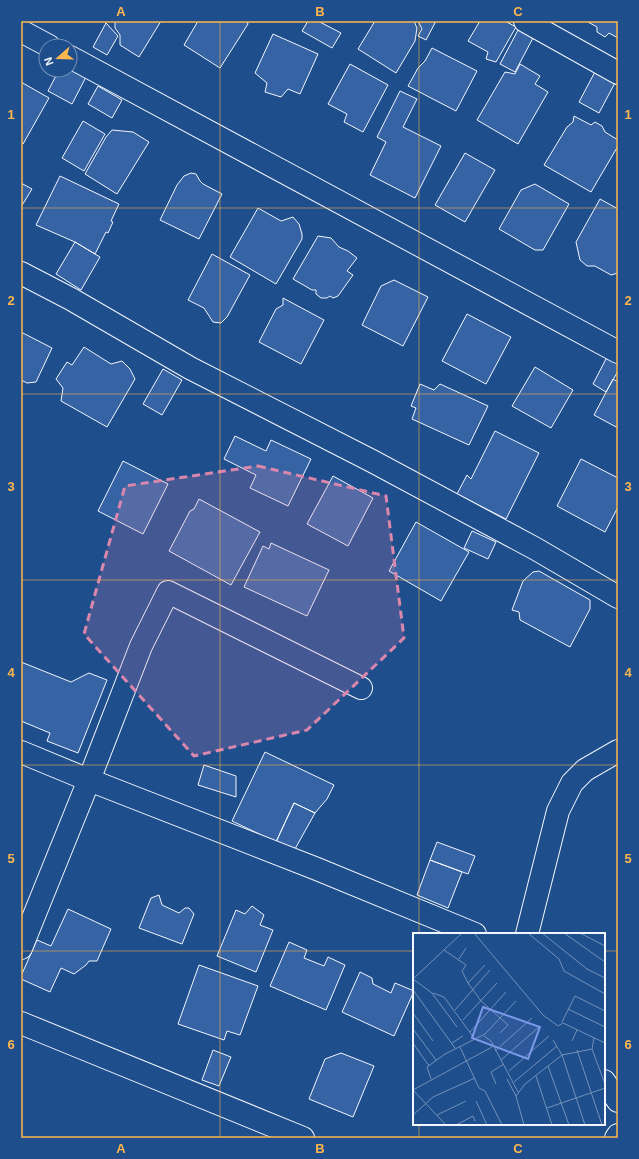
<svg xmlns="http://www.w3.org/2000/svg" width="639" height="1159" viewBox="0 0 639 1159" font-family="Arial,sans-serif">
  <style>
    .building { fill: #3563a3; stroke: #f2f6ff }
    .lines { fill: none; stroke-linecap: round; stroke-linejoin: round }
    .minor-casing { stroke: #f2f6ff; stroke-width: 24 }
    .minor { stroke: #1f4e8c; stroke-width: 22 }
    .marked { fill: #da87ad; fill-opacity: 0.2; stroke: #da87ad; stroke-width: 3; stroke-dasharray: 8 5; stroke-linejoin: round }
    .grid { fill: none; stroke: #ffb74d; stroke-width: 1; stroke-opacity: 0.55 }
    .inset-road { fill: none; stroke: #7391ba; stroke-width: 1 }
    .view { fill: #7d9aea; fill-opacity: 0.15; stroke: #7d9aea; stroke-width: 2 }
    .inset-edge { fill: none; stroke: #f2f6ff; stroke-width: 2 }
    .neatline { fill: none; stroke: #ffb74d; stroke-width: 1.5 }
    .grid-label { font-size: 13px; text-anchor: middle; font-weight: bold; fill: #ffb74d }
  </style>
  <rect width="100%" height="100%" fill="#1f4e8c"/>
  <!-- building -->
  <path class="building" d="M115,21H161L139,57L120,45V35L115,28Z
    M198,21H247L248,24L220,68L184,45Z
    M308,21H318L341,33L332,48L302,31Z
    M375,21H414L417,28L415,41L396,73L358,49Z
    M418,21H436L426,40L418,36L422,29Z
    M480,21H505L516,27L496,62L486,59L488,52L468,41Z
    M588,21H618V38L609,33L605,37L597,32V27L588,22Z
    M106,23L118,36L107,55L93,47Z
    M518,30L533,38L515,72L500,64Z
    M273,34L318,54L300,94L288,89L281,97L265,92L267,83L255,73Z
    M432,48L477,71L456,111L408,86L418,68L425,61Z
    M350,64L388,85L363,132L344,122L347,114L328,104Z
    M520,64L540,76L535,84L548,92L518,144L477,120L505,72L515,74Z
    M597,68L617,79L599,113L579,102Z
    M70,69L86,77L72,104L48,91L59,70H70Z
    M21,82L49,98L23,144L21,143Z
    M98,86L122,100L112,118L88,104Z
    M400,91L417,99L403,127L441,146L415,198L370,175L386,142L377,137Z
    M574,116L591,125L595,122L602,126L605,132L618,140V146L591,192L544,165L567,127L573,122Z
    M83,121L105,134L84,171L62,158Z
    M112,130L133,132L149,142L117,194L85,174L106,137Z
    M465,153L495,170L465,222L435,205Z
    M191,173L196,174L200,181L203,184L222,194L199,239L160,220L177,185L184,176Z
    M60,176L119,204L111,221L113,222L108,233L106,232L95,254L75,242L36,225Z
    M21,183L32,189L21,207Z
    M535,184L569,204L543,250H535L499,229L521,190Z
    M600,199L618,209V273L611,275L595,266H587L580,260L576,242Z
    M258,208L281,221L293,217L299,224L302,234V239L276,284L230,257Z
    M318,236L331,238L339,247L348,251L357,258L347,271L353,275L338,296L333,298L330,296L327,298H321L316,294V290H312L293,279Z
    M75,242L100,257L81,290L56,274Z
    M212,254L250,275L227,317L221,323L213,322L204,308L188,300Z
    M394,280L428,297L403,346L362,325L381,286Z
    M283,298L324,320L301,364L259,342L276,309L283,305Z
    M467,314L511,337L486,384L442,361Z
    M21,332L52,348L36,382L27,383L21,380Z
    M84,347L111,364L122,361L130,369L135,379L107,427L61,401L63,388L56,379L67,362L72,365Z
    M607,357L618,363V371L606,392L593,384Z
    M535,367L573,390L551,428L512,406Z
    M163,369L182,380L162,415L143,404Z
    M613,379L618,382V428L594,415Z
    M420,384L434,390L440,384L488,406L469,445L412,419L416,408L411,406Z
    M495,431L539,453L506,519L457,494L467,475L471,479Z
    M235,436L266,451L271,440L311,459L288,506L250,488L256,475L224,459Z
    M581,459L618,478V507L605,532L557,506Z
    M123,461L168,484L143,534L98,511Z
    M333,476L373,498L348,546L307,524Z
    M199,499L260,532L231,585L169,551L190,511L194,509Z
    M416,522L469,552L441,601L389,571Z
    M472,531L496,542L488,559L464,548Z
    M271,543L329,570L307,616L244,587L263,546L269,549Z
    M539,571L590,600V609L570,647L520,620L519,612L512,610L523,581L533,572Z
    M21,662L71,682L89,673L107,680L78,753L47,741L50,733L21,721Z
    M265,752L334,785L327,799L315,813L294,803L276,842L232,821Z
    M204,765L236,776V797L198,785Z
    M294,803L315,813L295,849L276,842Z
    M437,842L475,856L468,874L430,860Z
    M430,860L462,872L448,908L417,895Z
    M159,895L162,905L179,913L185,908H189L194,914L182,944L139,928L151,898Z
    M252,906L264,915L260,925L273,930L256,972L217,956L236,910L245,914Z
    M68,909L111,929L97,961H89L86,965L74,974L61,968L50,992L21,979V976L37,940L51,946Z
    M289,942L307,950L304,958L324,966L328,957L345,965L326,1010L270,986Z
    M199,965L258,986L240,1035L227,1031L224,1040L178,1024Z
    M360,972L372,978L373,984L391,993L395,983L414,991L394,1036L342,1012Z
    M213,1050L231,1057L219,1086L202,1080Z
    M341,1053L374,1066L353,1117L309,1099L325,1059Z"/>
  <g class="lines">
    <!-- minor casing -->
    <g class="minor-casing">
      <path id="minor" d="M525,21L618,73
        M21,31L49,46
        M70,57L618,352
        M21,273L71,299L190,368L372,461L536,549L618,597
        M21,752L79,776L317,869L475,934
        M527,934L558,811L572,783L585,770L618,751
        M21,948L89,780L141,646L168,592L361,688
        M21,1023L303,1138
        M604,1081L618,1101
        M616,1138L618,1135"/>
    </g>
    <!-- minor -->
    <use href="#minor" class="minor"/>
  </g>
  <!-- marked area -->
  <path class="marked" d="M258,466L386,496L404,638L307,730L194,756L84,634L125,486Z"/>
  <!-- grid -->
  <path class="grid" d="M220,21V1138M419,21V934M21,208H618M21,394H618M21,580H618M21,765H618M21,951H414M604,951H618M419,1124V1138"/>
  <!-- overview -->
  <g transform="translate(413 933)">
    <rect width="192" height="192" fill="#1f4e8c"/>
    <path class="inset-road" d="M61,0L130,82L145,93L150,90L192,110M115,0L146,26L151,38L192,61M129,0L174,36L192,45M151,0L192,29M167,0L192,13M31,17L53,32L49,38L55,50L72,32M46,26L53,15M0,46L19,60L44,94M0,46L49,0M55,50L68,68L95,92L87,100M0,57L42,115M20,60L31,64L61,105M155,76L192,94M42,77L77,37M0,80L20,108M50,87L84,50M149,89L162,63L192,78M0,96L23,127M57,99L93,59M71,103L78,108L105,159M181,105L179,116L192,151M140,107L149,122L172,192M159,108L164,97M0,110L16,133M39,110L50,103M47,114L66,155L72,158L89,192M164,117L189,192M82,118L119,85M88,127L126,94M135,133L156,192M96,138L136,103M123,143L139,192M18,146L14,134L32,121L72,101L103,68M94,146L103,163L111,192M101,149L144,113M83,151L78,139L91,131M0,157L79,114M0,157L33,192M103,163L112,151L149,122L179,116M63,168L74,192M134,175L192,155M0,182L20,164L62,145M24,182L53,168M43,192L60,183L62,188"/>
    <path class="view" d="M70,74L127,94L115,126L59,105Z"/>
    <rect width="192" height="192" class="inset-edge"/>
  </g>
  <!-- border -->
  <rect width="639" height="1159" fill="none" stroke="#1f4e8c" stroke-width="44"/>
  <!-- north arrow -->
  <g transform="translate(58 58) rotate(250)"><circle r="19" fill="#1f4e8c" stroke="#7391ba"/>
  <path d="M0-3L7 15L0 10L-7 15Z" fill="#ffb74d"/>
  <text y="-6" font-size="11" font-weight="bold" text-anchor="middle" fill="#f2f6ff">N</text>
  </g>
  <rect x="22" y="22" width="595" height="1115" class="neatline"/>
  <g class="grid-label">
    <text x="121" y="16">A</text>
    <text x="320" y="16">B</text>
    <text x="518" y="16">C</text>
    <text x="11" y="119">1</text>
    <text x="628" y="119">1</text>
    <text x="11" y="305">2</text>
    <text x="628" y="305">2</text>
    <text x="11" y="491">3</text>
    <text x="628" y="491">3</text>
    <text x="11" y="677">4</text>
    <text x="628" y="677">4</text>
    <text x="11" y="863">5</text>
    <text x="628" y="863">5</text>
    <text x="11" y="1049">6</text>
    <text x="628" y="1049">6</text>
    <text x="121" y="1153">A</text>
    <text x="320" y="1153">B</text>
    <text x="518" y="1153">C</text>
  </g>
</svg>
